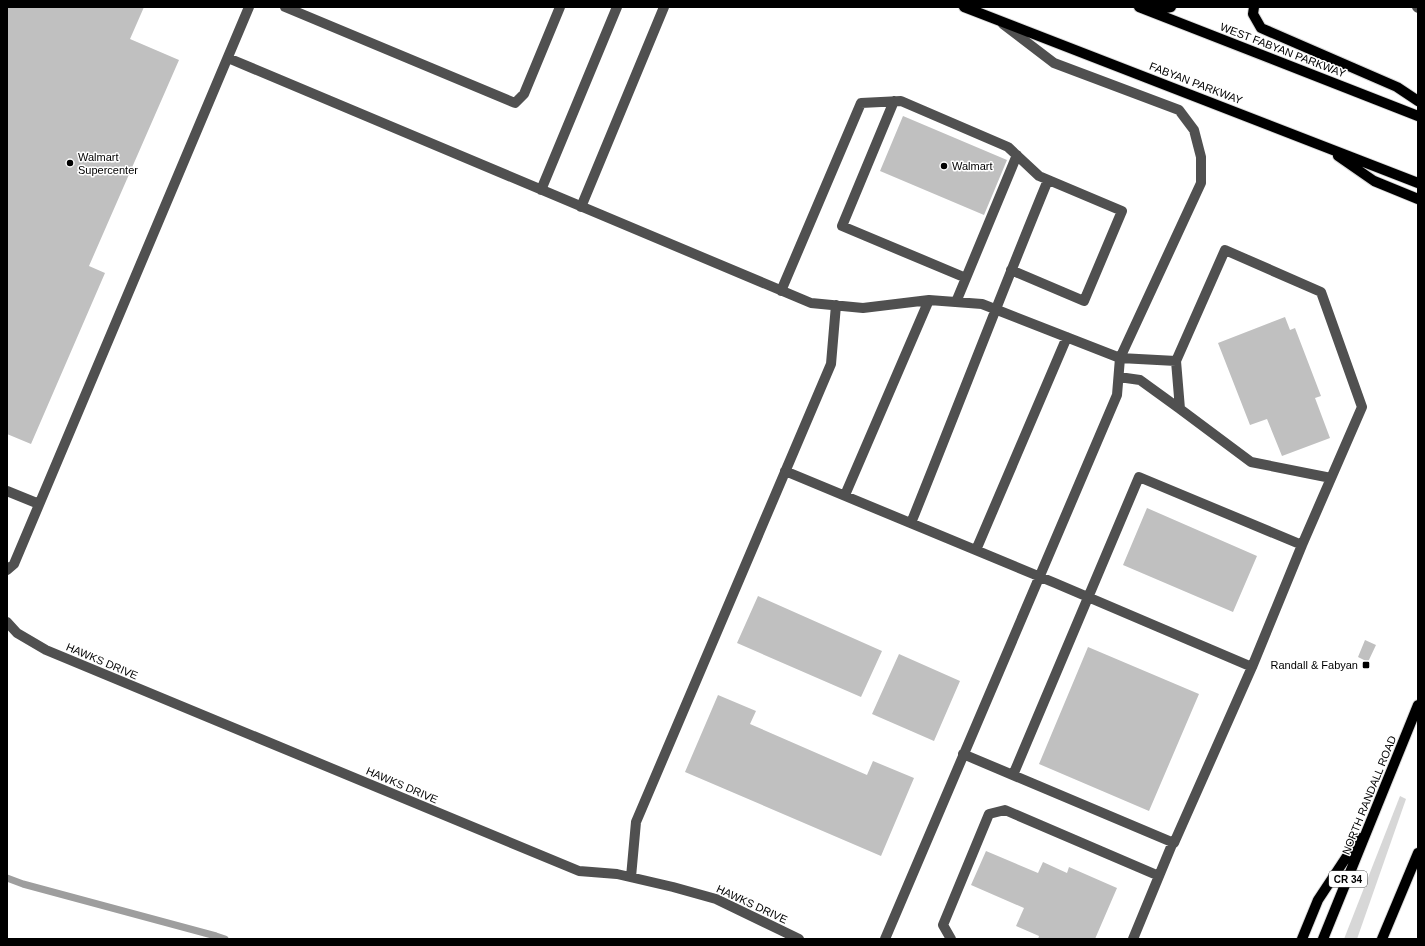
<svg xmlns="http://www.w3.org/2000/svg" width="1425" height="946" viewBox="0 0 1425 946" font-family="Helvetica,sans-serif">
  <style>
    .green { fill: #d7d7d7 }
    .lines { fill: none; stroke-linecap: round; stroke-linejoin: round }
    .stream { stroke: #9e9e9e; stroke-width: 7 }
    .building { fill: #c0c0c0 }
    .major-casing { stroke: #dbdbdb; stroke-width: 12 }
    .minor { stroke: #505050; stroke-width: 10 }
    .major { stroke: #000; stroke-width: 10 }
    .poi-dot { fill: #000; stroke: #fff; stroke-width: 1.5 }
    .labels { text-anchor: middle; stroke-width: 3; stroke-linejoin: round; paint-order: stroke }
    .shield { fill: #fff; stroke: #4c4c4c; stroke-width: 1 }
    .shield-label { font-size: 10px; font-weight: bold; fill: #000 }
    .street-label { font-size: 11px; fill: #000; stroke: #fff }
    .poi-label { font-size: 11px; fill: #000; stroke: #fff; text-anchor: start }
  </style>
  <rect width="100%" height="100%" fill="#fff"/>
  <!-- green -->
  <path class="green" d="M1400,796L1406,799L1357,939H1344Z"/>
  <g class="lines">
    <!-- stream -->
    <path class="stream" d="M7,878L23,884L216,936L225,939"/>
  </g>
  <!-- building -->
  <path class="building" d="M7,7H144L130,39L179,60L89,266L105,273L31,444L7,434Z
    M903,116L1007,160L984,215L880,171Z
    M1285,317L1290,330L1295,328L1321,396L1315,398L1330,438L1282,456L1267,419L1250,425L1218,343Z
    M1147,508L1257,556L1233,612L1123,565Z
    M758,596L882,651L861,697L737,643Z
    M1365,640L1376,645L1368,662L1358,657Z
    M1088,647L1199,694L1149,811L1039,764Z
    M899,654L960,681L934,741L872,714Z
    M718,695L756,711L750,724L867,775L873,761L914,778L881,856L685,772Z
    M986,851L1038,873L1043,862L1067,873L1069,867L1117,888L1095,939H1038L1039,936L1016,926L1024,908L971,885Z"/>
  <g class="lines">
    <!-- major casing -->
    <g class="major-casing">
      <path id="major" d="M964,7L1418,183
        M1139,7L1418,116
        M1254,7L1253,14L1261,28L1397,87L1418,101
        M1150,11L1171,7
        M1338,156L1374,181L1418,199
        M1302,939L1318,900L1359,838
        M1323,939L1418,705
        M1382,939L1418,853"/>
    </g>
    <!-- minor -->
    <path class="minor" d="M285,7L515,103L524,94L560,7
      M1417,7L1418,8
      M228,58L811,303L863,308L929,300L982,304L1120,358L1176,361
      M894,101L842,226L966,278
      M541,190L617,7
      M581,207L664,7
      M781,291L861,103L901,101L1008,147L1039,176L1122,211L1084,301L1011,270
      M956,302L1017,155
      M1119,377L1140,380L1180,409
      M785,471L1055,583L1252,667L1174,843L963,754
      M7,491L39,504
      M845,495L929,300
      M911,523C957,409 1001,294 1048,180
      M1302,545L1362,407L1321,292L1225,250L1176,361L1180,409L1251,462L1331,478
      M976,550L1067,337
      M7,570L14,564L249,7
      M7,622L17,633L46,650L579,871L617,874L673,887L716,899L799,939
      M1013,775L1139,477L1302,545L1252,667
      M631,877L636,822L831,364L836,305
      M885,939L1117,395L1120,358L1201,183V157L1194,130L1179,110L1054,63L1003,24
      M951,939L943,925L989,814L1005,810L1159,876
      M1133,939L1173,842"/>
    <!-- major -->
    <use href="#major" class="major"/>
  </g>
  <!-- markers -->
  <g class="poi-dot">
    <circle cx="70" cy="163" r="4"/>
    <circle cx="944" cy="166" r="4"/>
    <rect x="1362" y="661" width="8" height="8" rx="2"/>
  </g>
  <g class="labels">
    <!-- shield labels -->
    <rect class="shield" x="1329" y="871" width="38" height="16" rx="3"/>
    <g class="shield-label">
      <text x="1348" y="883">CR 34</text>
    </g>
    <!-- street labels -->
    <g class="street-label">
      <text transform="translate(1283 50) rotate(21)" y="4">WEST FABYAN PARKWAY</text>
      <text transform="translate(1196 83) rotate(21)" y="4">FABYAN PARKWAY</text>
      <text transform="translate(102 661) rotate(23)" y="4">HAWKS DRIVE</text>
      <text transform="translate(402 785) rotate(23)" y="4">HAWKS DRIVE</text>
      <text transform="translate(1369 795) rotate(-68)" y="4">NORTH RANDALL ROAD</text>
      <text transform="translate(752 904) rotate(25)" y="4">HAWKS DRIVE</text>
    </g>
    <!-- poi labels -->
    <g class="poi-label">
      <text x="78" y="161">Walmart<tspan x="78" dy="13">Supercenter</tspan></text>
      <text x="952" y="170">Walmart</text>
      <text x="1358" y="669" text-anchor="end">Randall &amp; Fabyan</text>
    </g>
  </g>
  <!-- border -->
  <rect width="1425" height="946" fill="none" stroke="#000000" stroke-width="16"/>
</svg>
